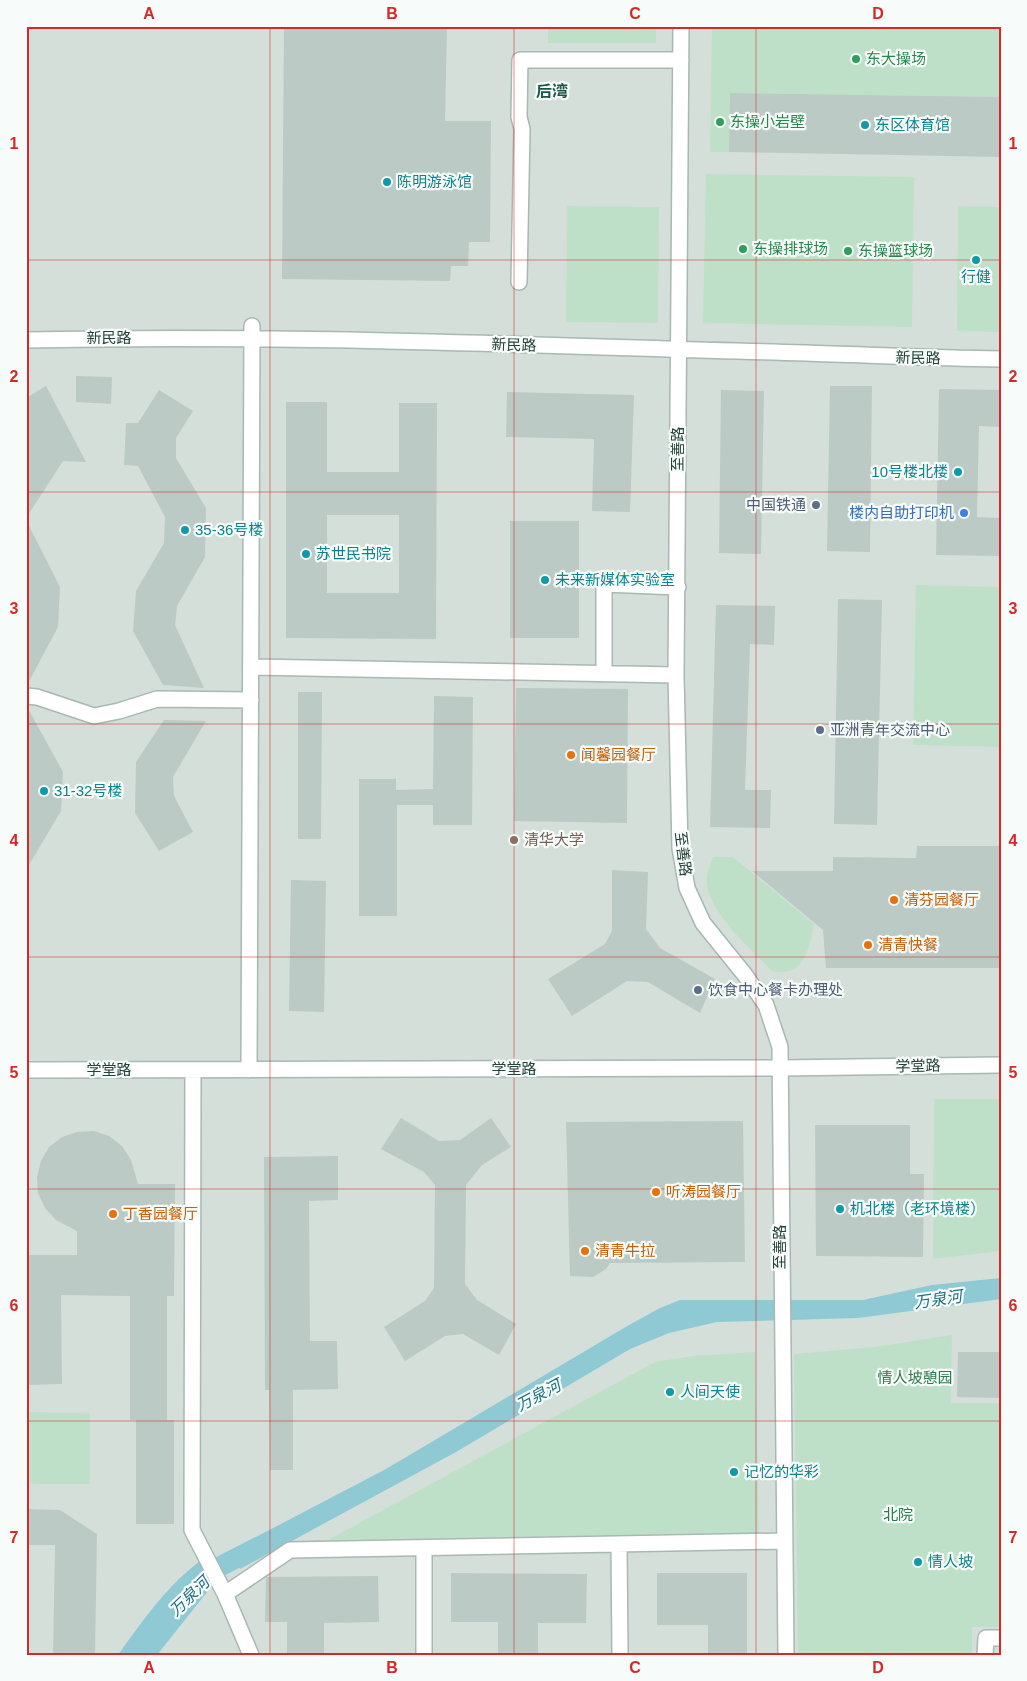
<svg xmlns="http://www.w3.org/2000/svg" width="1027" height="1681" viewBox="0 0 1027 1681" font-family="Helvetica,'Noto Sans SC',sans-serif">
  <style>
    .built { fill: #d4dfda }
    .green { fill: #bfe0c8 }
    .water { fill: #8ec9d4 }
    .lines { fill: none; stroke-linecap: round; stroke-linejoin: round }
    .canal { stroke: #8ec9d4; stroke-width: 20 }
    .building { fill: #bbcac4; fill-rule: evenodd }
    .minor-casing { stroke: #a8b8b2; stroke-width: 18 }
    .minor { stroke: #fff; stroke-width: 15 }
    .grid { fill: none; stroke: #d62828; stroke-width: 1; stroke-opacity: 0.55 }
    .leisure-dot { fill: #2e9e5b; stroke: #f7fbf9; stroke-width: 2 }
    .culture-dot { fill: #0f9aa8; stroke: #f7fbf9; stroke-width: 2 }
    .service-dot { fill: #5c6f8a; stroke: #f7fbf9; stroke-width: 2 }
    .shop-dot { fill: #3f7fe0; stroke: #f7fbf9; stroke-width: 2 }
    .food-dot { fill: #e8710a; stroke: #f7fbf9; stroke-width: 2 }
    .education-dot { fill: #8d6e63; stroke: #f7fbf9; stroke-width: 2 }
    .labels { text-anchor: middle; stroke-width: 4.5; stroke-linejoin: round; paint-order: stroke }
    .leisure-label { font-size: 15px; fill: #27864d; stroke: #f7fbf9; text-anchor: start }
    .culture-label { font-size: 15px; fill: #0d838f; stroke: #f7fbf9; text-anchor: start }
    .street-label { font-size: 15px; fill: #24423a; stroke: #f7fbf9 }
    .service-label { font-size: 15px; fill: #4e5e75; stroke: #f7fbf9; text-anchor: start }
    .shop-label { font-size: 15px; fill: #366cbe; stroke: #f7fbf9; text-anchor: end }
    .food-label { font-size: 15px; fill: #c56008; stroke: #f7fbf9; text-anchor: start }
    .education-label { font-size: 15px; fill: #785e54; stroke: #f7fbf9; text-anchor: start }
    .park-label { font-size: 15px; fill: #2d7a4b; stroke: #f7fbf9 }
    .neighbourhood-label { font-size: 16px; font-weight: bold; fill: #1f5548; stroke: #f7fbf9 }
    .water-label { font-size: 16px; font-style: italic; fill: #1c6f80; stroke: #f7fbf9 }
    .neatline { fill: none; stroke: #d62828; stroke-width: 2 }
    .grid-label { font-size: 16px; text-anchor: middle; font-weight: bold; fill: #d62828 }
  </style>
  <rect width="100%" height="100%" fill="#e6efeb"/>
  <!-- built -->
  <path class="built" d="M26,26H1001V1655H26Z"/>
  <!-- green -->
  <path class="green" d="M548,26H656V43H548Z
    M712,26H1001V97L731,93L729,152H710Z
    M706,174L914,177L912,327L703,323Z
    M567,206L659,207L658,323L566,322Z
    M958,206L1001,207V332L957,331Z
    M916,585L1001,587V747L913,745Z
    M713,857H733L814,924C809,949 804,978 772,971C752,950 705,910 707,879C707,872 711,864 713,857Z
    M934,1099H1001V1251L933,1259Z
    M952,1335L951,1403H1001V1627H972V1655H798L794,1354L875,1347Z
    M755,1352L759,1533L328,1540L655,1362L693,1356Z
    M26,1412L90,1413V1484H34L26,1480Z"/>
  <!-- water -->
  <path class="water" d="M1001,1278V1299L858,1318L717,1322L669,1333L630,1349L456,1452L240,1569L232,1552L233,1549L386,1469L629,1325L660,1308L680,1300H863L932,1285Z
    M204,1558L215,1582L157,1655H118C144,1619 168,1584 204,1558Z"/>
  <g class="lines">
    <!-- canal -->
    <path class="canal" d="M198,1585L219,1567L258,1547"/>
  </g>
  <!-- building -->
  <path class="building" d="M284,26H447L445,121H491L490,242H469L468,266H451L450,281L282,279Z
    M730,93L1001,97V157L729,152Z
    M76,376L112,377L111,404L76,402Z
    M46,386L86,462L63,461L26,518V398Z
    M830,386H872L870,552L827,551Z
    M939,389L1001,390V427L979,426L977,517L1001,518V556L936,555Z
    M159,390L193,411L176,438V458L206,508L205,557L177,606L175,625L204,688L163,685L133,631L136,591L164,543L165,517L138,466L124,465L126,423H138Z
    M721,390L764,391L761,554L719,553Z
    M507,392L634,395L630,512L592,511L594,439L506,437Z
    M286,402H327V472H399V403H437L436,639L286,638ZM327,515H399V593H327Z
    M26,520L60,587L58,627L26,687Z
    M510,521H579V638H510Z
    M838,599L882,600L877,825L834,824Z
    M716,605L775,606L774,645L750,644L745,790H771L770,828L710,827Z
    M516,688L628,689L627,823L514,821Z
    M298,692H322L321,839H298Z
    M434,696L473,697L472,825H433V805H397V916H359V779H396V790L433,789Z
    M26,705L63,772L61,811L26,870Z
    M164,720L206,721L173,777L174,796L193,832L159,851L135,813L136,762Z
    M917,846H1001V968H826L823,930L752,871H833V857L916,858Z
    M612,870L648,872L646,929L660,948L715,979L700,1013L648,982L627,981L572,1016L548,979L605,944L612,931Z
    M291,880L326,881L324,1012L289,1011Z
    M401,1118L439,1141L460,1140L491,1118L511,1147L482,1165L466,1185L465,1284L477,1300L516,1324L499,1355L463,1334L445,1336L405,1361L384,1327L425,1301L434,1288L435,1185L424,1172L381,1149Z
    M743,1121L745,1262L610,1263L606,1269L593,1277L570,1276L566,1122Z
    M815,1125H910V1174H924L923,1257L816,1256Z
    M94,1131L109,1136L122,1146L131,1160L138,1184H175L174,1296H167V1420H174V1524H136V1420H130V1296L61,1295L62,1384L26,1385V1255H77V1231L56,1220L45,1208L38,1193L37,1177L41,1161L49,1147L62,1137L77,1132Z
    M338,1156V1200L309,1201L310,1341H337L338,1389L293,1390V1470H270L269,1390H265L264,1157Z
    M958,1352H1001V1398L957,1397Z
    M26,1509L60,1510L97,1534L95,1655H53L55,1545H26Z
    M451,1573L587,1574L586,1623H538V1655H498V1622H451Z
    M657,1573H747V1655H708V1625H657Z
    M378,1576L379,1622L324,1623V1655H287V1622H265L266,1577Z"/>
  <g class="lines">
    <!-- minor casing -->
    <g class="minor-casing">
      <path id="minor" d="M681,26L676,675L680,848L687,888L703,923L745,975L766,1005L780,1047L786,1655
        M519,282L522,129L519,117L520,60H681
        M26,340C286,334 546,346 805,353C870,355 935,358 1001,359
        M251,667L676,675
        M604,674V584L678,587
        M26,696L37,697L94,716L119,711L157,699L251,700
        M26,1070L780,1068L1001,1065
        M193,1070L192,1530L225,1594L251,1655
        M249,1070L252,326
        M619,1544L620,1655
        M424,1548V1655
        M225,1594L290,1550L784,1541
        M985,1655L986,1638H1001"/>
    </g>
    <!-- minor -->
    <use href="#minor" class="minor"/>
  </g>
  <!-- grid -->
  <path class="grid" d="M270,26V1655M514,26V1655M756,26V1655M26,260H1001M26,492H1001M26,724H1001M26,957H1001M26,1189H1001M26,1421H1001"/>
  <!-- markers -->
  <g class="leisure-dot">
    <circle cx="856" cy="59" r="5"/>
    <circle cx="720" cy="122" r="5"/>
    <circle cx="743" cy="249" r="5"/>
    <circle cx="848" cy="251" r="5"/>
  </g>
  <g class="culture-dot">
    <circle cx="865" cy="125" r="5"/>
    <circle cx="387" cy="182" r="5"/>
    <circle cx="976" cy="260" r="5"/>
    <circle cx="958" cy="472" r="5"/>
    <circle cx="185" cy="530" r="5"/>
    <circle cx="306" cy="554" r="5"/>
    <circle cx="545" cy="580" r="5"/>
    <circle cx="44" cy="791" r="5"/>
    <circle cx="840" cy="1209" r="5"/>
    <circle cx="670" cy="1392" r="5"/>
    <circle cx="734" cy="1472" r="5"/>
    <circle cx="918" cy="1562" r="5"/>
  </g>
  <g class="service-dot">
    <circle cx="816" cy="505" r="5"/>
    <circle cx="820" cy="730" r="5"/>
    <circle cx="698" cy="990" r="5"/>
  </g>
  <circle class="shop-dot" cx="964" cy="513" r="5"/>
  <g class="food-dot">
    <circle cx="571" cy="755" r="5"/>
    <circle cx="894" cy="900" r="5"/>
    <circle cx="868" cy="945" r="5"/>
    <circle cx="656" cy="1192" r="5"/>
    <circle cx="113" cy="1214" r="5"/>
    <circle cx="585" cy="1251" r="5"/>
  </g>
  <circle class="education-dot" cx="514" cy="840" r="5"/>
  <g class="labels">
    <!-- leisure labels -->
    <g class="leisure-label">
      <text x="866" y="64">东大操场</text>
      <text x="730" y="127">东操小岩壁</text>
      <text x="753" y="254">东操排球场</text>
      <text x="858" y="256">东操篮球场</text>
    </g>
    <!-- culture labels -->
    <g class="culture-label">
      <text x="875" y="130">东区体育馆</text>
      <text x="397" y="187">陈明游泳馆</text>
      <text x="976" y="282" text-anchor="middle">行健</text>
      <text x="948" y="477" text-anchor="end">10号楼北楼</text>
      <text x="195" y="535">35-36号楼</text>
      <text x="316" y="559">苏世民书院</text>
      <text x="555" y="585">未来新媒体实验室</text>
      <text x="54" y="796">31-32号楼</text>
      <text x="850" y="1214">机北楼（老环境楼）</text>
      <text x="680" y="1397">人间天使</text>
      <text x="744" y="1477">记忆的华彩</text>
      <text x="928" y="1567">情人坡</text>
    </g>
    <!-- street labels -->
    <g class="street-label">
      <text x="109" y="343">新民路</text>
      <text transform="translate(514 345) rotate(2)" y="5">新民路</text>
      <text transform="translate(918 358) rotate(1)" y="5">新民路</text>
      <text transform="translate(678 449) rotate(-90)" y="5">至善路</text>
      <text transform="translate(683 854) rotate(83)" y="5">至善路</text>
      <text transform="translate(918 1066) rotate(-1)" y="5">学堂路</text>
      <text x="514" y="1074">学堂路</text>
      <text x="109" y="1075">学堂路</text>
      <text transform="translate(780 1247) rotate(-90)" y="5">至善路</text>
    </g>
    <!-- service labels -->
    <g class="service-label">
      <text x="806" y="510" text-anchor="end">中国铁通</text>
      <text x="830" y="735">亚洲青年交流中心</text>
      <text x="708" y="995">饮食中心餐卡办理处</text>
    </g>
    <!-- shop labels -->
    <g class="shop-label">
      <text x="954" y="518">楼内自助打印机</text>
    </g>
    <!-- food labels -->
    <g class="food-label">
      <text x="581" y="760">闻馨园餐厅</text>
      <text x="904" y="905">清芬园餐厅</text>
      <text x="878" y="950">清青快餐</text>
      <text x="666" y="1197">听涛园餐厅</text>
      <text x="123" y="1219">丁香园餐厅</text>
      <text x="595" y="1256">清青牛拉</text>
    </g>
    <!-- education labels -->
    <g class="education-label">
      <text x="524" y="845">清华大学</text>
    </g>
    <!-- park labels -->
    <g class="park-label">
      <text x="915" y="1383">情人坡憩园</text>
      <text x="898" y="1520">北院</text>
    </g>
    <!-- neighbourhood labels -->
    <g class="neighbourhood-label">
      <text x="552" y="97">后湾</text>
    </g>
    <!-- water labels -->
    <g class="water-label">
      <text transform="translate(938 1299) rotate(-8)" y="6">万泉河</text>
      <text transform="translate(538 1395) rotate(-28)" y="6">万泉河</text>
      <text transform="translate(189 1596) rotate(-44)" y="6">万泉河</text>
    </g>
  </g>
  <!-- border -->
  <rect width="1027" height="1681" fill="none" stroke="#f7fbf9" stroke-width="55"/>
  <rect x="28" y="28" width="972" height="1626" class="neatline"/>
  <g class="grid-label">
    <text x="149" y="19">A</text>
    <text x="392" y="19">B</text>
    <text x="635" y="19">C</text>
    <text x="878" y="19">D</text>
    <text x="14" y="149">1</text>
    <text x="1013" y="149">1</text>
    <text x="14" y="382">2</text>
    <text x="1013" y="382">2</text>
    <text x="14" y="614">3</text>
    <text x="1013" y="614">3</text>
    <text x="14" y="846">4</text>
    <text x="1013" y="846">4</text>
    <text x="14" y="1078">5</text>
    <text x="1013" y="1078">5</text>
    <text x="14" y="1311">6</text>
    <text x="1013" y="1311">6</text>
    <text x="14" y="1543">7</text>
    <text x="1013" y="1543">7</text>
    <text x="149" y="1673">A</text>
    <text x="392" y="1673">B</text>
    <text x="635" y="1673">C</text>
    <text x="878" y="1673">D</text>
  </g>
</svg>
